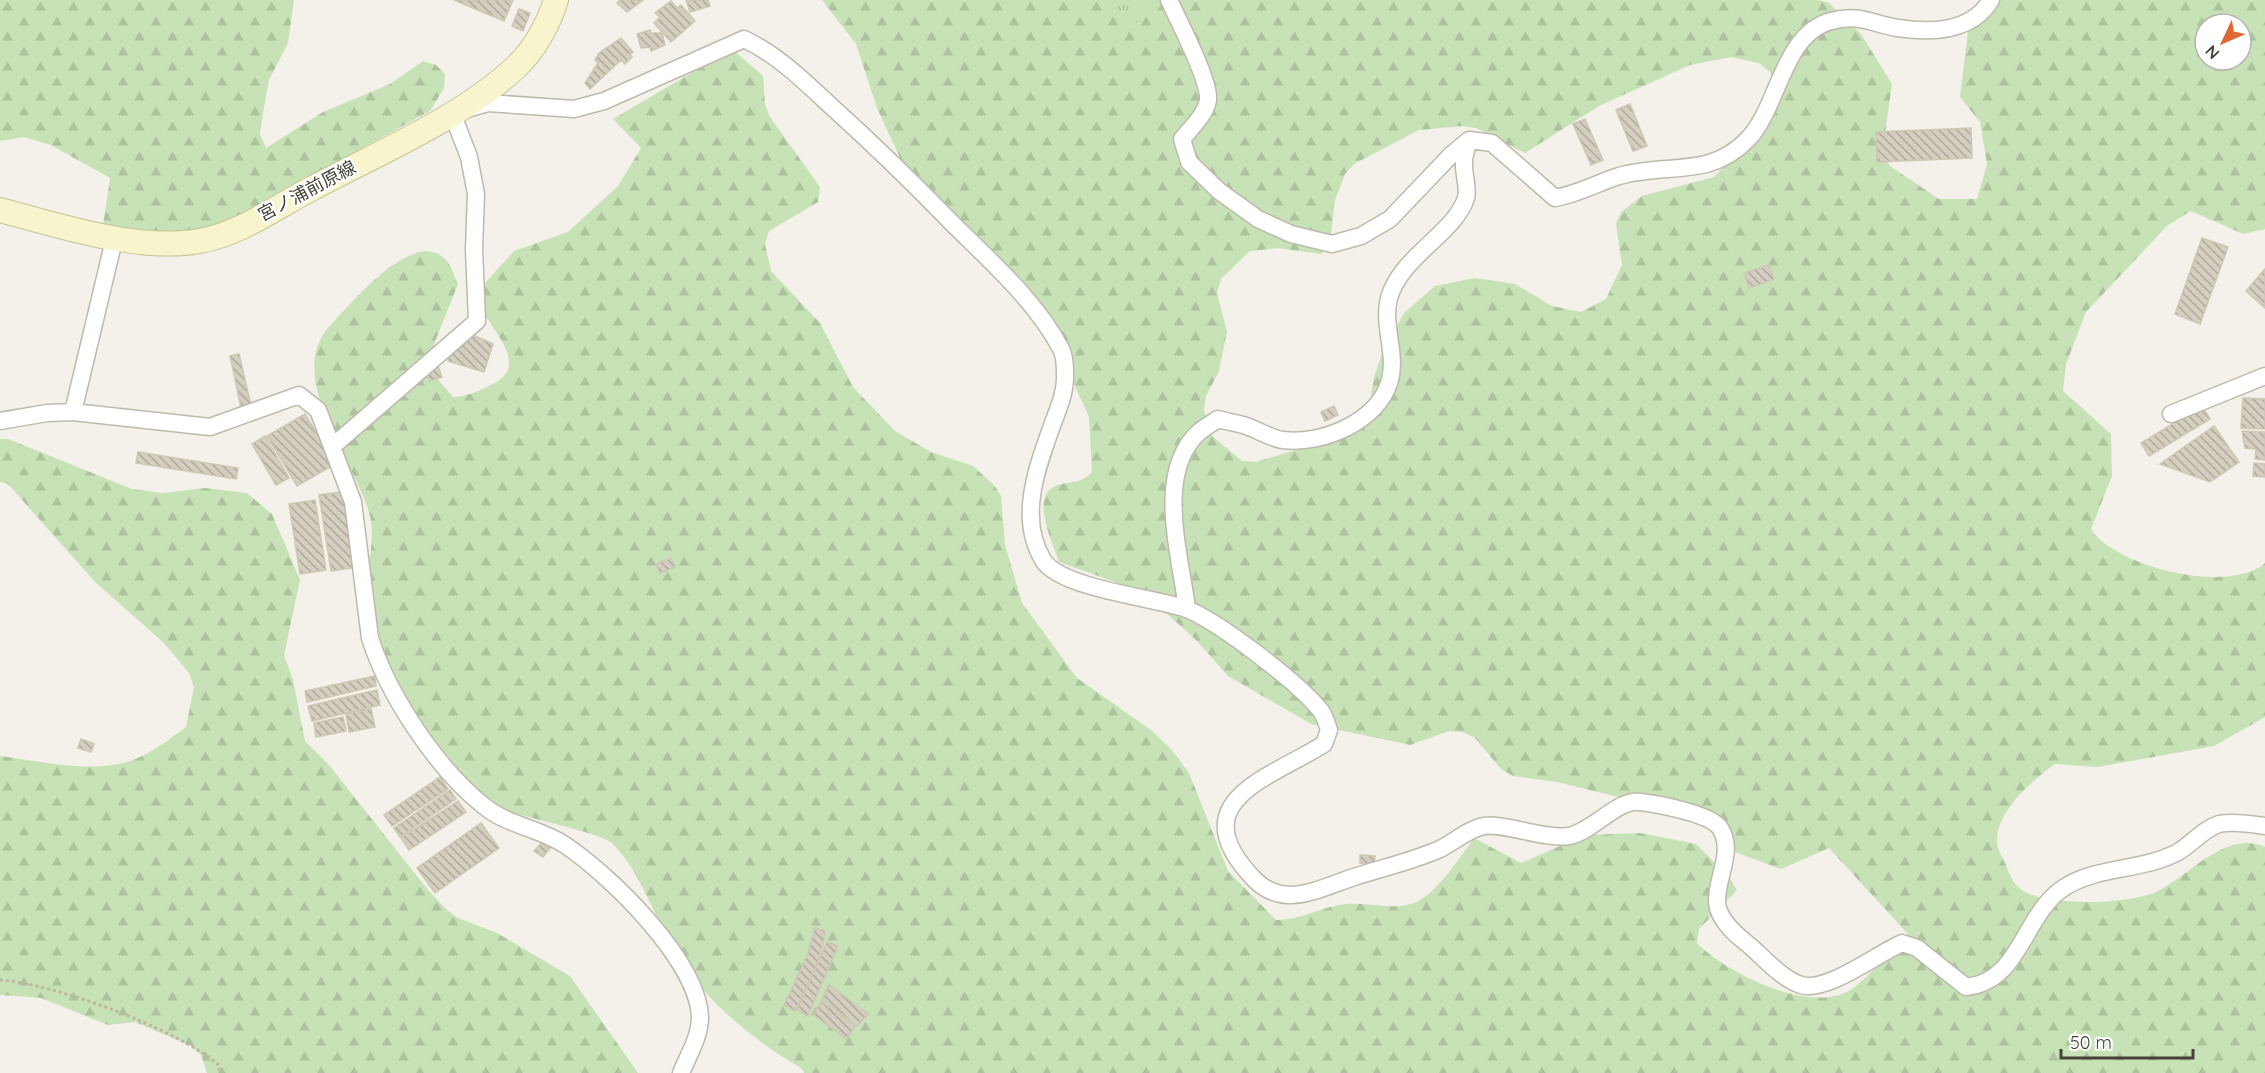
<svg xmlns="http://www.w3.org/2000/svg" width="2265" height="1073" viewBox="0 0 2265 1073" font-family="Quicksand,'Noto Sans JP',sans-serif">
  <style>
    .grass { fill: url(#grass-tufts) }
    .forest { fill: url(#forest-firs); fill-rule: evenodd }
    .building { fill: url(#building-back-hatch); stroke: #cdc7b4; stroke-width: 1.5 }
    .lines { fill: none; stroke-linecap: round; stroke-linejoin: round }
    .minor-casing { stroke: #bdbaad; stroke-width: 19 }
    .secondary-casing { stroke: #c6c29a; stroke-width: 26 }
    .path { stroke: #bdb7a0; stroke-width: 3; stroke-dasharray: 3 3; stroke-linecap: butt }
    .minor { stroke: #fff; stroke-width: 16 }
    .secondary { stroke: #f8f5ce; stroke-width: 24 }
    .labels { text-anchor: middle; stroke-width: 4.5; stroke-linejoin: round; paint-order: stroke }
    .street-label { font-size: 18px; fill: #454238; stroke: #fff }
  </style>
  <defs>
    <pattern id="grass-tufts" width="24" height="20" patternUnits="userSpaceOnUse" patternTransform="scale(1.5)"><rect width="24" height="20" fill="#c8e2b7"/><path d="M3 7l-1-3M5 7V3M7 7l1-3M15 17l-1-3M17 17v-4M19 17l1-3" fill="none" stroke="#adc39e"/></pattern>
    <pattern id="forest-firs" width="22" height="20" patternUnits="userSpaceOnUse" patternTransform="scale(1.5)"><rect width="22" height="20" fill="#c8e2b7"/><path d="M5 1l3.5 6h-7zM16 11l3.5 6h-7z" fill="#adc39e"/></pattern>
    <pattern id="building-back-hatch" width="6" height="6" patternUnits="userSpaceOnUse" patternTransform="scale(1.5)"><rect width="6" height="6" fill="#d3cec0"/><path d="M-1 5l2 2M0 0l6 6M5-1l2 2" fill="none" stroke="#ada99d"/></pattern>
  </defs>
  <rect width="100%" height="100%" fill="#f3f1e9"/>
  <!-- grass -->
  <path class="grass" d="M1100,0H1147V9L1135,26C1120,31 1109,10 1100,0Z"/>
  <!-- forest -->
  <path class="forest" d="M0,0H294L288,43L269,80L264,107L260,134L266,148L323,112L390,84L423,61L436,65L445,74L444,88L430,111L324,169L239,226L101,239L110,178L51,145L24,137L0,141Z
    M822,0H1100C1109,10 1121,31 1135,26L1146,9L1147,0H1818L1829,3L1861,34L1892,84L1882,154L1890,166L1939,199H1977L1987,164L1980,122L1960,97L1969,23L1981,0H2265V229L2243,234L2191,211L2168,225L2086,312L2066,364L2063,391L2111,434L2112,476L2091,529C2115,567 2229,595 2265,563V717L2214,746L2098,767L2055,764C2032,781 1996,811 1997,842C1997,849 2002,856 2005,863C2008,869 2011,878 2015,884C2029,901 2064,901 2084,902C2102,903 2140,899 2156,892C2188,877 2226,829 2265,847V1073H804L801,1068C751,1038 707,1003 675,952C654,917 642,874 613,844C602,832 521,818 499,807C487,801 437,752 425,739C414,726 402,706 394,691C387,678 370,599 369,583C368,560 375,539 370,516C356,462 286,381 327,329C347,308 413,226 445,259C451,264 454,277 458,284L427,362L434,375L453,397C469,396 479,391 493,384C536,362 480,323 476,293L514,251L568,232L618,186L641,148L613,119L732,49L763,76L765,105L770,117L820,187L818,202L769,231L765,244L771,271L820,323L853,387L895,431L931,452L973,466L994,485L1001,496L1005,545L1022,603L1077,678L1151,730L1172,750L1189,773L1228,871L1276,920C1301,920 1323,906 1347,904C1367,902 1388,909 1407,905C1433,901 1459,858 1474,838L1521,863L1585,835L1640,833L1696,844L1729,877L1737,890L1699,929L1697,943C1726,973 1812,1016 1852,989C1872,974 1890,951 1908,934L1829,848L1781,869L1735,852L1707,825L1655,806L1557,782L1513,776L1501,769L1475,738L1463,732L1449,731L1410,745L1311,724L1228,676L1197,641L1143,592L1059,562C1053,542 1028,494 1058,485C1074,480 1079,485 1092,472L1089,417L1050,332L907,173L877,108L856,44ZM2205,24H2241V60H2205ZM1731,57L1759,63L1770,72L1774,84L1771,115L1714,177L1642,196L1621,212L1616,224L1622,265L1606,299L1581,312L1552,306L1515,284L1475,278L1435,286L1404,313L1383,351L1374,377L1368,414L1360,430L1256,462L1242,461L1212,436L1204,410L1206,396L1219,371L1227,332L1217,293L1221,279L1250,251L1278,248L1321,254L1330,244L1335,200L1345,174L1354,164L1419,130L1462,126L1476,128L1525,153L1599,106L1690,65Z
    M0,439H8L132,489L163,493L205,488L247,493L272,514L300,580L284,655L293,680L305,741L329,765L428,890L447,910L458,918L497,933L570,976L638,1073H207L201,1055L191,1046L135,1022L108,1025L41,998L0,995V756C41,761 89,774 130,761C151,754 168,740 186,727L194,687L189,673L163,642L95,582L8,484L0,482Z"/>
  <!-- building -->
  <path class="building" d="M454,0H513L504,21Z
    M620,0H643L627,12L617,3Z
    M686,0H708L710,6L690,12Z
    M671,1L677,8L681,5L695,21L671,42L654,23L660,17L655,13Z
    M519,9L530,13L523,31L512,26Z
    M650,30L651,33H662L665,45L651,51L650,47L641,48L637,34Z
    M621,38L633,52L630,54L632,57L625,64L621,60L590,89L585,83L598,63L595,60L599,53Z
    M1630,104L1647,146L1633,151L1616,110Z
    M1585,119L1603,160L1591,165L1573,124Z
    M1971,128L1972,158L1877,162L1876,132Z
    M2202,238L2228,247L2200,324L2175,314Z
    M1769,265L1774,279L1749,288L1744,273Z
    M2265,269V308L2246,291Z
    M464,331L493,344L484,372L448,361L456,335Z
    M239,354L253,414L243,417L230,356Z
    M434,356L442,377L430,381L422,360Z
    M2243,398L2265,399V429L2241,428Z
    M1334,406L1338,415L1325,421L1321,412Z
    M2202,406L2210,419L2149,456L2141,443Z
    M305,414L335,464L297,486L267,436Z
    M2214,426L2239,462L2210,482L2160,464Z
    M2242,431L2265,432V460L2255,459L2256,449L2245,448Z
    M265,436L289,478L276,485L252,444Z
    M138,452L238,468L236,479L136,463Z
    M2254,463L2265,464V477L2253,476Z
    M347,491L358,567L331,571L319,495Z
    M315,500L326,570L300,574L289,504Z
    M671,558L675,567L660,573L656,564Z
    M375,676L376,686L307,702L305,691Z
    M377,690L380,705L312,721L308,706Z
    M371,709L375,727L349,732L346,714Z
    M343,717L346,731L316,737L314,723Z
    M81,739L94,744L91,752L78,748Z
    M440,777L448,789L392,826L384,815Z
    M450,790L456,799L400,837L394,828Z
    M458,801L466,812L409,850L401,838Z
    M481,823L499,848L435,893L417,868Z
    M547,837L554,843L543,857L534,851Z
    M1360,855L1375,856L1374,864L1360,863Z
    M815,928L825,931L823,944L817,965L795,1011L784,1005L807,956Z
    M827,942L838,946L808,1016L797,1010Z
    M829,985L868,1014L857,1026L822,999Z
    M821,1001L855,1027L846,1039L814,1015Z"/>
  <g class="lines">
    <!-- minor casing -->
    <g class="minor-casing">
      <path id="minor" d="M1169,0C1178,20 1210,80 1208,100C1206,114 1191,128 1182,139L1189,162L1219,191L1258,219L1291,234L1332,244L1361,236L1390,219L1451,155L1469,140L1492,143L1555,198C1578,194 1597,183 1619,176C1667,162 1709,179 1747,140C1779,108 1782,34 1831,21C1859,13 1872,24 1898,28C1931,33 1972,32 1991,0
        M73,412L114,240
        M2171,414L2265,376
        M0,421L47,413L73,412L210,427L299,395L318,410L353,502L370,638C388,695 437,769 484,806C508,826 540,828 565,845C610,875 698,961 700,1017C700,1037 688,1056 681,1073
        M333,446L477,321L474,249L476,194L469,157L452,113L488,103L574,109L604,101L744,39C778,55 804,81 832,107C873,144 913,183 952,223C990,261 1036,301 1061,349C1065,356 1065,367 1065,374C1066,391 1059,407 1053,423C1038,465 1017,517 1043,560C1060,588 1150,597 1184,608C1217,620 1299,683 1321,711C1325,717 1327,724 1329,730L1324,744C1268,779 1179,802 1255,880C1265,890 1277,895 1291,895C1311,895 1335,883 1354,877C1382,868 1413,861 1440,849C1454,842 1466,831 1480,827C1498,820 1543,840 1569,836C1594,831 1617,799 1640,802C1658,804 1711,814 1720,828C1735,852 1716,877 1717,902C1718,920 1736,935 1749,945C1764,958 1782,979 1801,985C1826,993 1877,954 1902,943L1917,948L1966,987C2021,982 2023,913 2065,887C2098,866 2143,871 2178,852C2192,844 2203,829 2219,824C2233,821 2252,824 2265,826
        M1187,609C1181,557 1154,473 1199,432C1205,427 1212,423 1218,419C1228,422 1239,423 1249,427C1260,431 1272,439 1283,440C1323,445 1379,421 1390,380C1397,353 1382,325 1389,298C1401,256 1455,233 1466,198C1469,188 1463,173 1464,162C1464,155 1467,147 1469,140"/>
    </g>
    <!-- secondary casing -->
    <g class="secondary-casing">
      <path id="secondary" d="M0,210C61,226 138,252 200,241C240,234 276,207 311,189C376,154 464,117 517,66C535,49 549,23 556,0"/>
    </g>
    <!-- path -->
    <path class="path" d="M0,980C56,984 177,1029 219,1065V1073"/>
    <!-- minor -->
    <use href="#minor" class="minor"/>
    <!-- secondary -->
    <use href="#secondary" class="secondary"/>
  </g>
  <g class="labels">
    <!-- street labels -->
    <g class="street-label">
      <text transform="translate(307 191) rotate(-28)" y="6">宮ノ浦前原線</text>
    </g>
  </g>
  <!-- north arrow -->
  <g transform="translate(2223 42) rotate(226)"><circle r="28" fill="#ffffff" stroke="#b5b3af" stroke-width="1.5"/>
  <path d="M0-4.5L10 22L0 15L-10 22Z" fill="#df6933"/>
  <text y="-9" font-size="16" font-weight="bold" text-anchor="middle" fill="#454238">N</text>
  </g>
  <!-- scale -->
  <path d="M2061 1049v9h132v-9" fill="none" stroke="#454238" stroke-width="3"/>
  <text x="2070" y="1049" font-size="18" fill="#454238" stroke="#ffffff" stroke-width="4.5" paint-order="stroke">50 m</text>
</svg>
